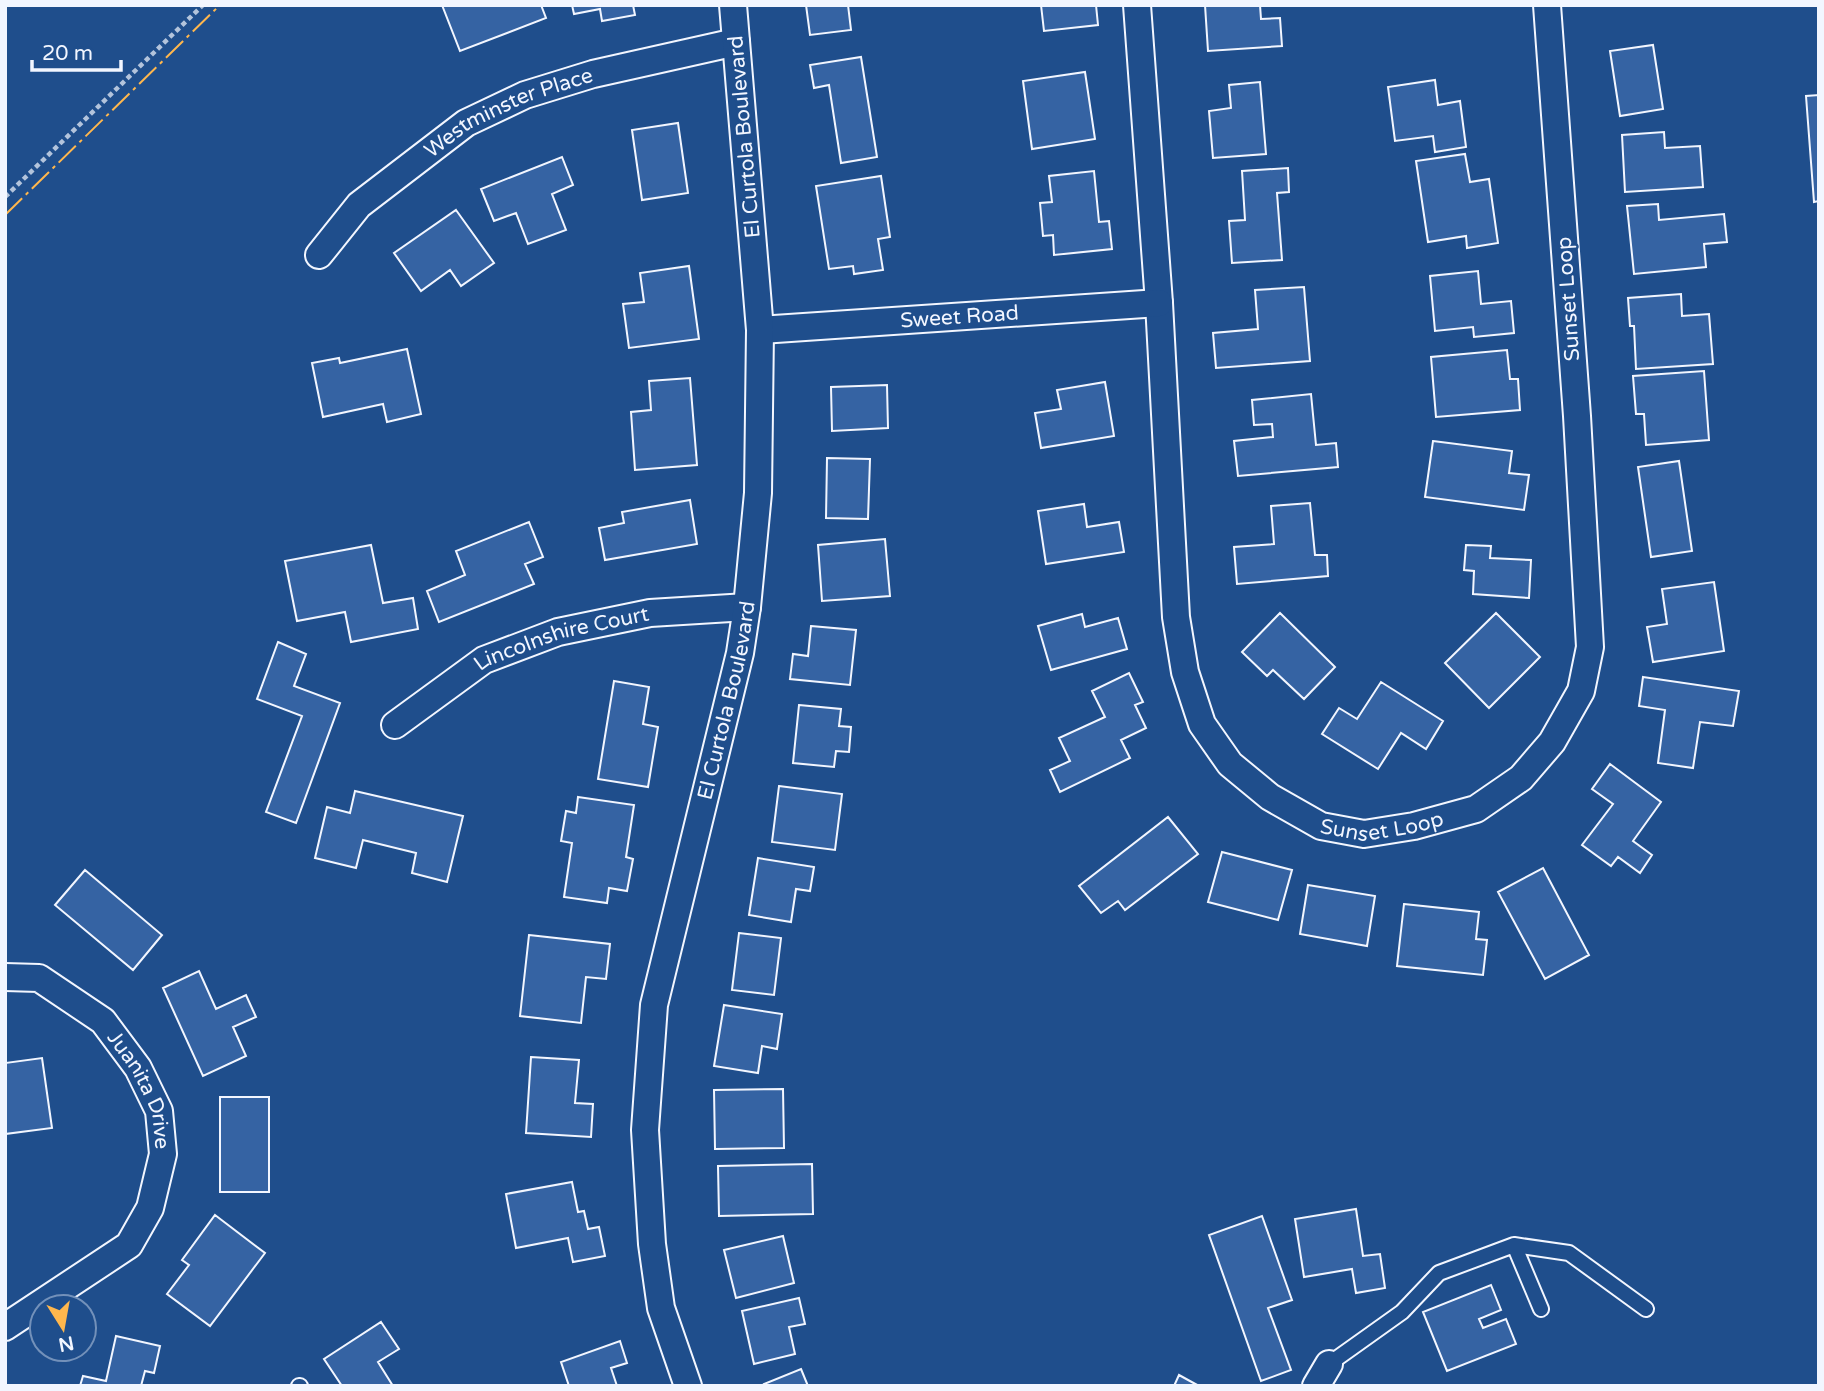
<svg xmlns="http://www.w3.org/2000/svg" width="1824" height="1391" viewBox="0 0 1824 1391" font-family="'Varela Round',sans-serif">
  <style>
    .building { fill: #3563a3; stroke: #f2f6ff; stroke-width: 2 }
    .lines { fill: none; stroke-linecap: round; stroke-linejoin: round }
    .lane-casing { stroke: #f2f6ff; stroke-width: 18 }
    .street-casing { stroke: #f2f6ff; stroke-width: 30 }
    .path { stroke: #b3c4dc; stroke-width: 4.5; stroke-dasharray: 5 3.5; stroke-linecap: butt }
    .lane { stroke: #1f4e8c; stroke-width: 14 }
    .street { stroke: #1f4e8c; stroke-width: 26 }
    .power { stroke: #ffb74d; stroke-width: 2; stroke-dasharray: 24 5 3.5 5; stroke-linecap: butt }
    .labels { text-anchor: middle; stroke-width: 5; stroke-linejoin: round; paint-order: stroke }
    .street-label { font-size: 21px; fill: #f2f6ff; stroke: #1f4e8c }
  </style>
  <rect width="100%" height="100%" fill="#1f4e8c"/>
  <!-- building -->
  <path class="building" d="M442,5H541L546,18L460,51Z
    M572,5H633L635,15L602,21L600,9L574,14Z
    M806,5H848L851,30L810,35Z
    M1041,5H1096L1098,25L1044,31Z
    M1205,5H1260L1261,19L1280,18L1282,46L1208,51Z
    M1653,45L1663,109L1620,116L1610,51Z
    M861,57L877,157L841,163L829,85L814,88L810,65Z
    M1085,72L1095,139L1032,149L1023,81Z
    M1435,80L1438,105L1460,101L1466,147L1435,152L1433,136L1395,141L1388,87Z
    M1260,82L1266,154L1213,158L1209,111L1231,108L1229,85Z
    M1819,95V201L1814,202L1806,96Z
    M678,123L688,193L642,200L632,130Z
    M1664,132L1665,148L1700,146L1703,187L1625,192L1622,135Z
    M1465,154L1470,182L1489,179L1498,243L1467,248L1466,236L1428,242L1416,161Z
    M562,157L573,185L552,194L566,230L528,244L516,213L494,221L481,189Z
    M1288,168L1289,192L1277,193L1282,260L1232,263L1229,221L1245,220L1242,171Z
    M1094,171L1099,222L1109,221L1112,249L1054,255L1053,235L1043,236L1040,203L1052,202L1049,176Z
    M881,176L890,237L878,239L883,270L854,274L853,266L829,269L816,186Z
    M1658,204L1659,220L1724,214L1727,242L1704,244L1706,267L1634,274L1627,206Z
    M456,210L494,263L461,286L450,270L421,291L394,253Z
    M689,266L699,339L629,348L623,304L644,302L640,273Z
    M1478,271L1481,304L1511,301L1514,333L1474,337L1473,327L1435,331L1430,276Z
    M1304,287L1310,361L1216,368L1213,333L1258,329L1255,290Z
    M1681,294L1682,316L1709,314L1713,364L1636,369L1634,326H1630L1628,298Z
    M407,349L421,414L387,422L383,404L323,417L312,363L339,358L340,363Z
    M1507,350L1510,379H1518L1520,410L1436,417L1431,357Z
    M1704,371L1709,440L1646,445L1644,414H1636L1633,376Z
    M690,378L697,465L635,470L631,412L651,410L649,381Z
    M1105,382L1114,436L1041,448L1035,413L1061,409L1057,390Z
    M887,385L888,428L832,431L831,387Z
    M1311,394L1316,445L1336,443L1338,467L1238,476L1234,441L1273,437L1272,424L1254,425L1252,400Z
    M1433,441L1512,451L1509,473L1529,475L1524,510L1425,497Z
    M827,458L870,459L868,519L826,518Z
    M1679,461L1692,551L1651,557L1638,467Z
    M690,500L697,544L605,560L599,528L624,523L622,512Z
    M1310,503L1315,555H1327L1328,576L1237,584L1234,547L1274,544L1271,506Z
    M1084,504L1087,527L1119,522L1124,552L1046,564L1038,511Z
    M529,522L543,557L525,564L534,584L439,622L427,591L465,575L456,551Z
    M885,539L890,596L822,601L818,545Z
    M371,545L383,603L413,598L418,629L351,642L345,612L297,621L285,561Z
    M1466,545L1491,546L1490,558L1531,560L1529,598L1473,594L1474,571L1464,570Z
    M1714,582L1724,651L1653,662L1647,627L1667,624L1662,589Z
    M1280,613L1335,667L1304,699L1273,670L1267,676L1242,652Z
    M1496,613L1540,657L1489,708L1445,663Z
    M1082,614L1085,627L1118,618L1127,649L1051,670L1038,626Z
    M811,626L856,630L850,685L790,679L793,654L808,656Z
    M278,642L306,654L294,686L340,703L296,823L266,812L302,716L257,699Z
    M1129,673L1143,702L1135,705L1146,728L1121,740L1130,758L1060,792L1050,770L1070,761L1059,738L1105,717L1092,691Z
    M1643,677L1739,691L1733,726L1700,722L1693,768L1658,763L1665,710L1639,706Z
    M614,681L649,687L643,724L658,727L648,787L598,779Z
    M1381,682L1443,721L1426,749L1401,733L1378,769L1322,734L1339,708L1357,719Z
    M799,705L841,709L839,726L851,727L849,752L836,751L834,767L793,763Z
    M1610,764L1661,802L1633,841L1652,855L1640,873L1618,857L1611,866L1582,845L1613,804L1592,789Z
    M779,786L842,794L835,850L772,842Z
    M355,791L463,816L447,882L412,873L416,853L363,840L356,868L315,858L327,807L350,813Z
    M578,797L634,805L626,857L633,859L627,891L609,888L607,903L564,897L572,843L561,841L566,811L576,813Z
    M1168,817L1198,854L1125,910L1118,901L1101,913L1079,886Z
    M1222,852L1292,870L1278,920L1208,902Z
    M758,858L814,867L810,891L796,889L791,922L749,915Z
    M1543,868L1589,955L1545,979L1498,892Z
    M85,870L162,935L133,970L55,905Z
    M1308,885L1375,896L1367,946L1300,934Z
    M1404,904L1479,912L1476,939L1487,940L1483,975L1397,966Z
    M739,933L781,938L774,995L732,990Z
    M529,935L610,944L606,979L586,977L581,1023L520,1016Z
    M199,971L216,1009L246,995L256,1017L233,1027L246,1056L203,1076L163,988Z
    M724,1005L782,1014L777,1049L762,1046L758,1073L714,1066Z
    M531,1057L579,1060L575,1103L593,1104L591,1137L526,1133Z
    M42,1058L52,1128L5,1134V1063Z
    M783,1089L784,1148L715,1149L714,1090Z
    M220,1097H269V1192H220Z
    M812,1164L813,1214L719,1216L718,1166Z
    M572,1182L578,1212L584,1211L588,1229L599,1227L605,1256L573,1262L568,1238L516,1248L506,1194Z
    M1356,1209L1363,1256L1380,1254L1385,1288L1356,1293L1352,1269L1304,1277L1295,1219Z
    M215,1215L265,1253L210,1326L167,1294L189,1265L182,1260Z
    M1262,1216L1292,1300L1268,1308L1291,1370L1261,1381L1209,1235Z
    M783,1236L794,1283L736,1298L724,1250Z
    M1491,1285L1501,1310L1479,1319L1483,1328L1506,1319L1516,1344L1447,1371L1423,1312Z
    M799,1298L805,1324L789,1327L795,1354L754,1364L742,1311Z
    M381,1322L399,1349L378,1362L393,1386H342L324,1359Z
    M116,1336L160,1346L154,1373L145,1371L141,1386H80L83,1376L106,1381Z
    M620,1341L627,1363L611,1368L617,1386H569L561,1362Z
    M801,1369L808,1386H765L764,1384Z
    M1179,1375L1199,1386H1174Z"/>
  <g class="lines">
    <!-- lane casing -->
    <g class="lane-casing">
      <path id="lane" d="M1514,1245L1569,1253L1646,1309
        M1329,1364L1402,1312L1439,1273L1514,1245L1541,1309
        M299,1386H300"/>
    </g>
    <!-- street casing -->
    <g class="street-casing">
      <g id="street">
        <path id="s1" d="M1137,5L1159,303L1176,617L1185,672L1202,724L1230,764L1270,797L1321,826L1364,834L1414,826L1476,809L1521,778L1552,742L1581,691L1590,647L1577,416L1547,5"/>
        <path id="s2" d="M319,255L359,205L466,123L525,95L593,74L736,42"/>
        <path id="s3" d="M760,330L1159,303"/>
        <path id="s4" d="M395,725L484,660L558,632L650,613L747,607"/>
        <path id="s5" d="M5,977L39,978L103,1021L138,1068L159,1111L163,1154L150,1208L129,1245L5,1327"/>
        <path id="s6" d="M688,1386L661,1308L652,1244L645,1130L654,1005L740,653L747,607L758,493L760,330L733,5"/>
        <path d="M1316,1386L1329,1364"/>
      </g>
    </g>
    <!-- path -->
    <path class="path" d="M5,197L203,5"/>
    <!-- lane -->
    <use href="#lane" class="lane"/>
    <!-- street -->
    <use href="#street" class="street"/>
    <!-- power -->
    <path class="power" d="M5,215L220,5"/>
  </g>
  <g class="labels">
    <!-- street labels -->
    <g class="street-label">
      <text dy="7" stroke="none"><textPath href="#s2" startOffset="242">Westminster Place</textPath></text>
      <text transform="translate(744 137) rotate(-95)" y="7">El Curtola Boulevard</text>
      <text transform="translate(1568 299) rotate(-94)" y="7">Sunset Loop</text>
      <text dy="7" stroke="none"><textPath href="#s3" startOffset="200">Sweet Road</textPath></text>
      <text dy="7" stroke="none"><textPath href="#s4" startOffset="191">Lincolnshire Court</textPath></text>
      <text dy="7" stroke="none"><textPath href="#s6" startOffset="700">El Curtola Boulevard</textPath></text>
      <text dy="7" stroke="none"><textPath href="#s1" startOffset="945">Sunset Loop</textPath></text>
      <text dy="7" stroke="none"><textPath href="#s5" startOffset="191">Juanita Drive</textPath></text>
    </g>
  </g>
  <!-- border -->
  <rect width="1824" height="1391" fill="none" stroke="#f2f6ff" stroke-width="14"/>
  <!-- north arrow -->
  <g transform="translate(63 1328) rotate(169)"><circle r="33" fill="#1f4e8c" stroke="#7391ba" stroke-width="2"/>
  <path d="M0-5L12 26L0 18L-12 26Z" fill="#ffb74d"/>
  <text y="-10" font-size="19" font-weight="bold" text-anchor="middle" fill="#f2f6ff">N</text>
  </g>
  <!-- scale -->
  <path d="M32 60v10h89v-10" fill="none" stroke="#f2f6ff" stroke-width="3.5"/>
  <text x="42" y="60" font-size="21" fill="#f2f6ff" stroke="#1f4e8c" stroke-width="5" paint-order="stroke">20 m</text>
</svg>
